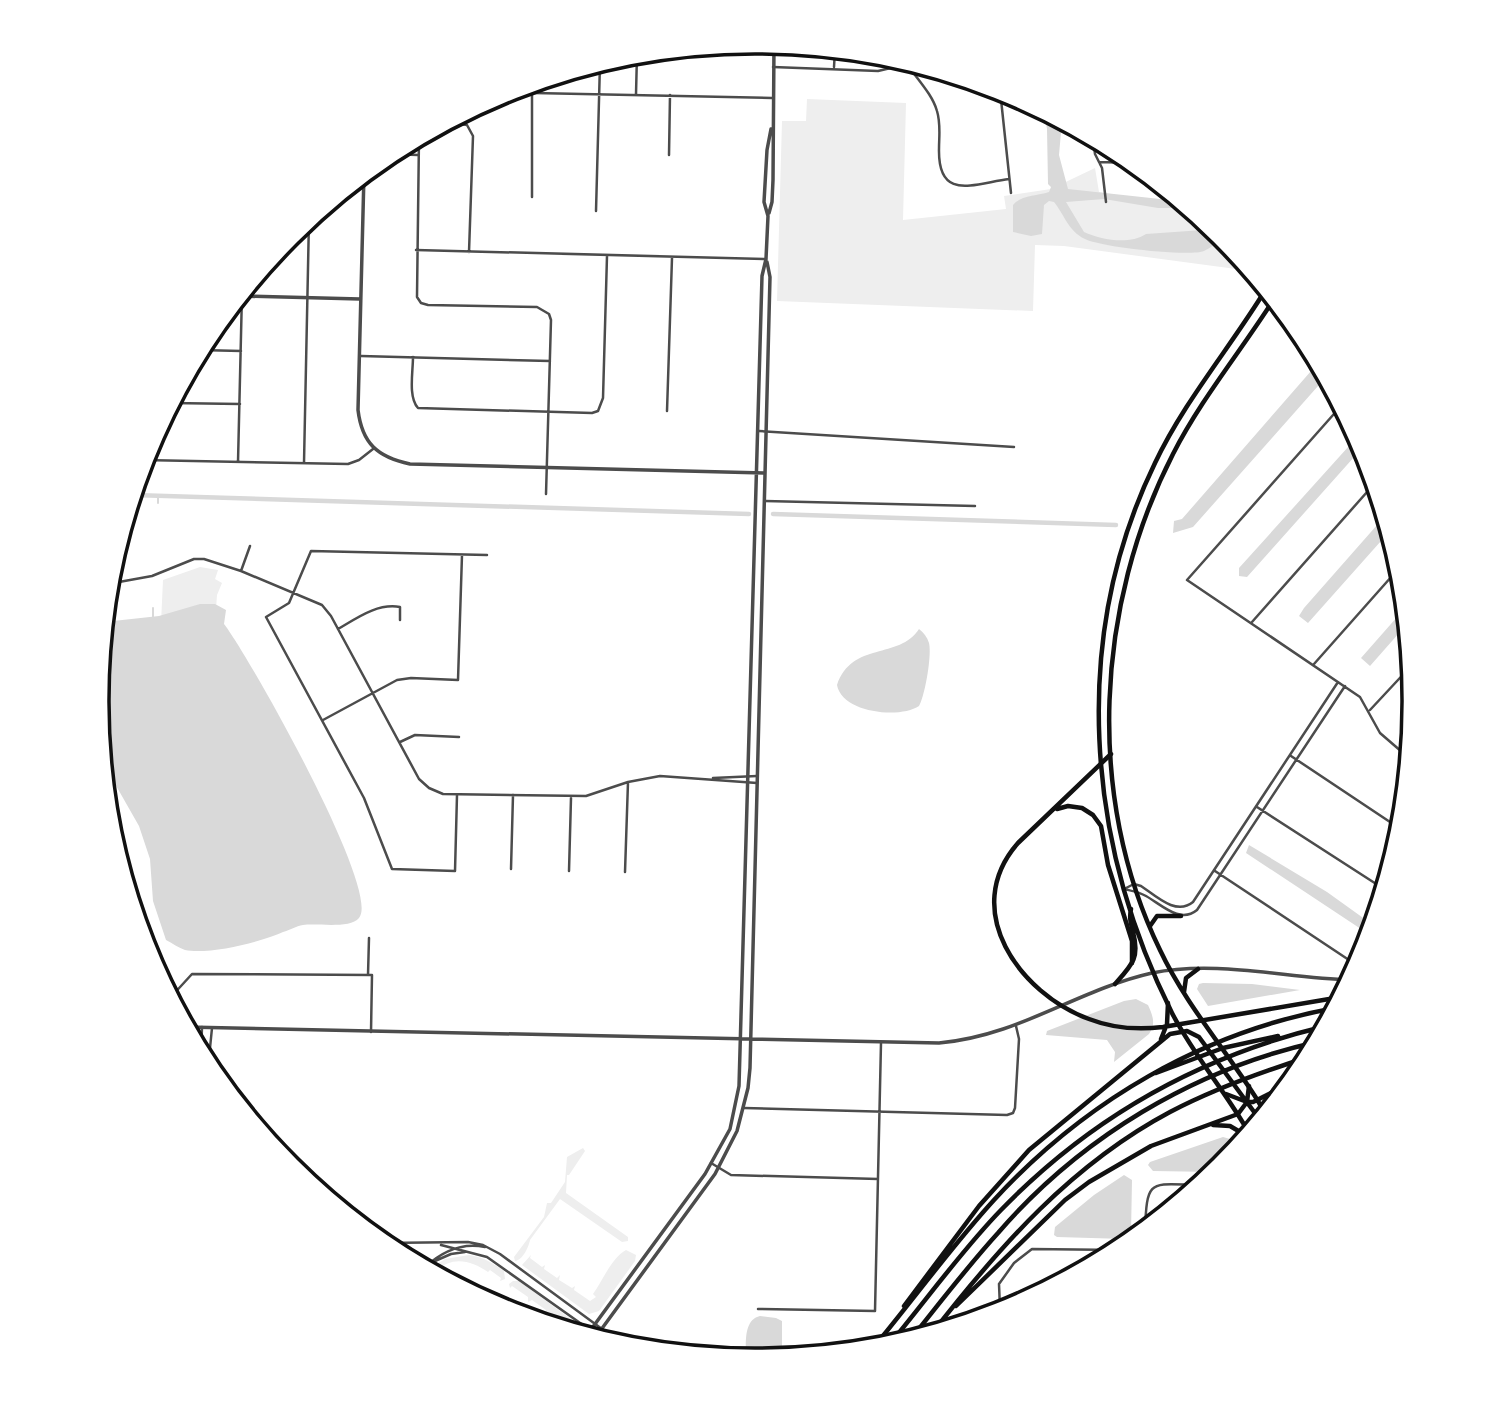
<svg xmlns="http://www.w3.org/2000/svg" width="1511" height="1402" viewBox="0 0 1511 1402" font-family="Inter,sans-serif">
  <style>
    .green { fill: #eee }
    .water { fill: #d9d9d9 }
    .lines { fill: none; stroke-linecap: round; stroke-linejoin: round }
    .stream { stroke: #d9d9d9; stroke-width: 2 }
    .canal { stroke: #d9d9d9; stroke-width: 4.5 }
    .minor { stroke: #4c4c4c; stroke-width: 2.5 }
    .tertiary { stroke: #4c4c4c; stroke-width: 3.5 }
    .primary { stroke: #111; stroke-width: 4.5 }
    .trunk { stroke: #111; stroke-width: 4.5 }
    .motorway { stroke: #111; stroke-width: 4.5 }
    .rim { fill: none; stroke: #111; stroke-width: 3.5 }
  </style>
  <rect width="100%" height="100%" fill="#fff"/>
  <!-- green -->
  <path class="green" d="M807,99L906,103L903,220L1006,209L1004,196L1051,189L1095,168L1099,192L1168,204L1181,201L1222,235L1251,271L1064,246L1035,245L1033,311L777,301L782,121H806Z
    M200,567L218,570L215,579L222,583L217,595L215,623H161L163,580Z
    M583,1148L585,1151L569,1175H567L566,1193L628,1237V1241L622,1242L560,1199L530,1240C529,1246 523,1260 515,1261L514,1257L544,1217L547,1203H551L565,1182L567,1157Z
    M626,1250L636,1255L635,1261L599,1311L589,1314L522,1265L531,1255L530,1258L542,1267L545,1265L544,1269L557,1278L560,1275L559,1280L572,1288L575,1286L574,1290L590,1301L596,1297L593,1294C602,1282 612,1257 626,1250Z
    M469,1255C483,1257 493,1263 504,1271L505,1279L500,1281L501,1278L490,1270L488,1272C471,1260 450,1255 435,1273L428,1270L445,1259Z
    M513,1281H519L579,1325L580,1333L563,1326L565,1323L549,1312L545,1314L546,1310L532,1300L528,1302V1297L512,1286L510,1288L509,1284Z"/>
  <!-- water -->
  <path class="water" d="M1044,112L1062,121L1059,155L1068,189L1160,199L1174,196L1189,208H1158L1104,199L1066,202L1084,232C1102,240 1129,245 1146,234L1203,230L1223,239C1217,242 1211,248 1204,251C1189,257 1100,247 1085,239C1068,231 1064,214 1054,202L1049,201L1044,205L1042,234L1031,236L1013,232V205C1021,195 1037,196 1049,192L1051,187L1048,184L1047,129Z
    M1318,363L1326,377L1193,527L1173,533L1174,521L1182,519Z
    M1358,436L1363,447L1247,577L1239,576V568Z
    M1385,516L1389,532L1308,623L1299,616L1304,608Z
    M200,604H215L226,610L224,624C249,656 382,892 359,918C350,929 318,923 303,925C296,926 290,930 283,932C261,942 208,955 185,950C179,948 172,943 166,940L153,901L150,859L139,826L102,761L97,701L104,622L159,616Z
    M1405,608L1407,624L1370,666L1361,658Z
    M919,629C924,633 927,637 929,643C932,655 925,696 919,706C900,719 842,713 837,685C852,641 899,660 919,629Z
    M1249,845L1327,892L1373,925L1370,935L1246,853Z
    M1203,983L1252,984L1300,990L1208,1006L1197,989L1199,984Z
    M1136,999L1148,1005C1153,1016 1156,1024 1149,1034L1114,1062L1115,1052L1107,1040L1046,1035L1047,1031L1124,1001Z
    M1223,1137L1230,1139L1239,1146L1215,1172L1153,1171L1148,1165L1150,1162Z
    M1124,1175L1132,1180L1131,1233L1125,1239L1057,1237L1054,1235L1055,1227L1094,1195Z
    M760,1316L776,1318L782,1321V1346L771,1359H746C746,1344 743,1320 760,1316Z"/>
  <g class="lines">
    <!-- stream -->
    <path class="stream" d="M158,503V496
      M153,617V608"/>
    <!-- canal -->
    <path class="canal" d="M133,495L749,514
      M773,514L1116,525"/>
    <!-- minor -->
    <path class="minor" d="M905,61C915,77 932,93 937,111C941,124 939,136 939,149C938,201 972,184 1009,179
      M773,67L878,71L912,63
      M834,67L835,50
      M1000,90L1011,193
      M534,93L772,98
      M636,94L637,54
      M447,122L467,125L473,136L469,252
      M419,137L417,297L421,303L428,305L537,307L549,314L551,320L546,494
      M1093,138L1095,154L1102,168L1106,202
      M388,154L418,155
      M669,155L670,95
      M1099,162L1133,163
      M532,197V83
      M596,211L600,63
      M416,250L766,259
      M199,350L241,351
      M361,356L550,361
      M413,357C413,372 408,397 418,408L592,413L598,411L603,398L607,256
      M171,403L240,404
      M1341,406L1187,580L1360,697L1380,733L1402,752L1409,755
      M667,411L672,258
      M759,431L1014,447
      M143,460L348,464L359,460L373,449
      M238,462L242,293
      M304,463L309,219
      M765,501L975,506
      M241,571L250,546
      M116,583V549
      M108,584L152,576L194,559H204L241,571L322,605L331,616L419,779L429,788L443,794L586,796L628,782L660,776L757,783
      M1252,622L1375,483
      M338,629C357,618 377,603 400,607V620
      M1314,664L1400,567
      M1370,710L1411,666
      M323,720L397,680L411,678L458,680L462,555
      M400,742L415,735L459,737
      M1291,756L1402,830
      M713,778L757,776
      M457,795L455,871L392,869L364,798L266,617L289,603L311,551L487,555
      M1257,807L1384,889
      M511,869L513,795
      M569,871L571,798
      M1215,871L1358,966
      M625,872L628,782
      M1124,889C1132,891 1139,892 1146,896C1162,905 1180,924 1197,910L1345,686
      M1124,889L1134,884L1141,886C1156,896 1176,916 1193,902L1338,682
      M368,975L369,938
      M170,998L192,974L372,975L371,1032
      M201,1056L202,1027
      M208,1068L212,1028
      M744,1108L1007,1115L1013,1113L1015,1108L1019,1039L1016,1026
      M711,1163L731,1175L878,1179
      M1145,1230C1147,1177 1150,1184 1200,1185
      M383,1243L468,1242L483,1245L500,1254L602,1329
      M402,1245L412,1253L417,1264
      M441,1245L487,1257L597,1335
      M435,1261L451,1254L465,1252
      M424,1268C441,1252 462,1242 485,1247
      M758,1309L875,1311L881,1043
      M1004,1311L1000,1309L999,1284L1014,1263L1032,1249L1120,1250"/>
    <!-- tertiary -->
    <path class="tertiary" d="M364,174L358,410C362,443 377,457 410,464L765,473
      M769,213L772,202L773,180L774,44
      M239,296L360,299
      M186,1027L939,1043C1019,1036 1077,990 1152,973C1217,960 1285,978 1350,980
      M587,1335L705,1174L730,1129L739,1086L762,276L766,259L768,216L764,202L767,150L771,129
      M595,1338L715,1174L737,1131L748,1088L750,1068L770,277L767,262"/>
    <!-- primary -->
    <path class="primary" d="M1150,926L1157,916H1181
      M1115,984C1132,965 1140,958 1133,932C1131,924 1129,918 1131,909
      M1184,992L1186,978L1198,969
      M1258,1101C1226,1050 1186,1005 1160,950C1085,796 1096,604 1173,454C1201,399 1241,351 1274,299
      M1249,1133C1226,1092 1194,1056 1172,1013C1086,841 1070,638 1155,463C1185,400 1230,348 1266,289"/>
    <!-- trunk -->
    <path class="trunk" d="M1258,1101L1265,1114"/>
    <!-- motorway -->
    <path class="motorway" d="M1111,754L1018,843C959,910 1020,994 1089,1019C1112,1028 1138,1030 1163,1027L1341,997
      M1057,809L1068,806L1082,808L1093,815L1101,826L1108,865L1132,941V963
      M1161,1039L1167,1024L1168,1003
      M1156,1073L1223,1048L1278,1036
      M1226,1094L1247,1102H1253L1291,1083
      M1270,1108L1274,1092
      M1213,1125L1230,1126L1247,1136
      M904,1306L979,1206L1029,1150L1170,1034L1187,1031L1199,1037L1260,1120
      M956,1306L1065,1200L1089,1182L1151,1146L1238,1114L1247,1102L1249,1086
      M933,1332C1000,1246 1072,1164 1170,1112C1214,1089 1261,1072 1309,1057
      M910,1340C939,1304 967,1267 998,1233C1080,1138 1194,1069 1317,1042
      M888,1346C925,1302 961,1251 1001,1210C1091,1117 1200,1056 1326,1026
      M873,1348C913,1300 951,1247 994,1200C1085,1101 1203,1032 1335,1008"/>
  </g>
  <!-- crop -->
  <path d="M0 0H1511V1402H0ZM755 54H756A646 646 0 0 1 1402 700V702A646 646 0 0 1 756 1348H755A646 646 0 0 1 109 702V700A646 646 0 0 1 755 54Z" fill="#fff" fill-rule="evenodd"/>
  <path class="rim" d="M755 54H756A646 646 0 0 1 1402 700V702A646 646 0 0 1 756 1348H755A646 646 0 0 1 109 702V700A646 646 0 0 1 755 54Z"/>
</svg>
